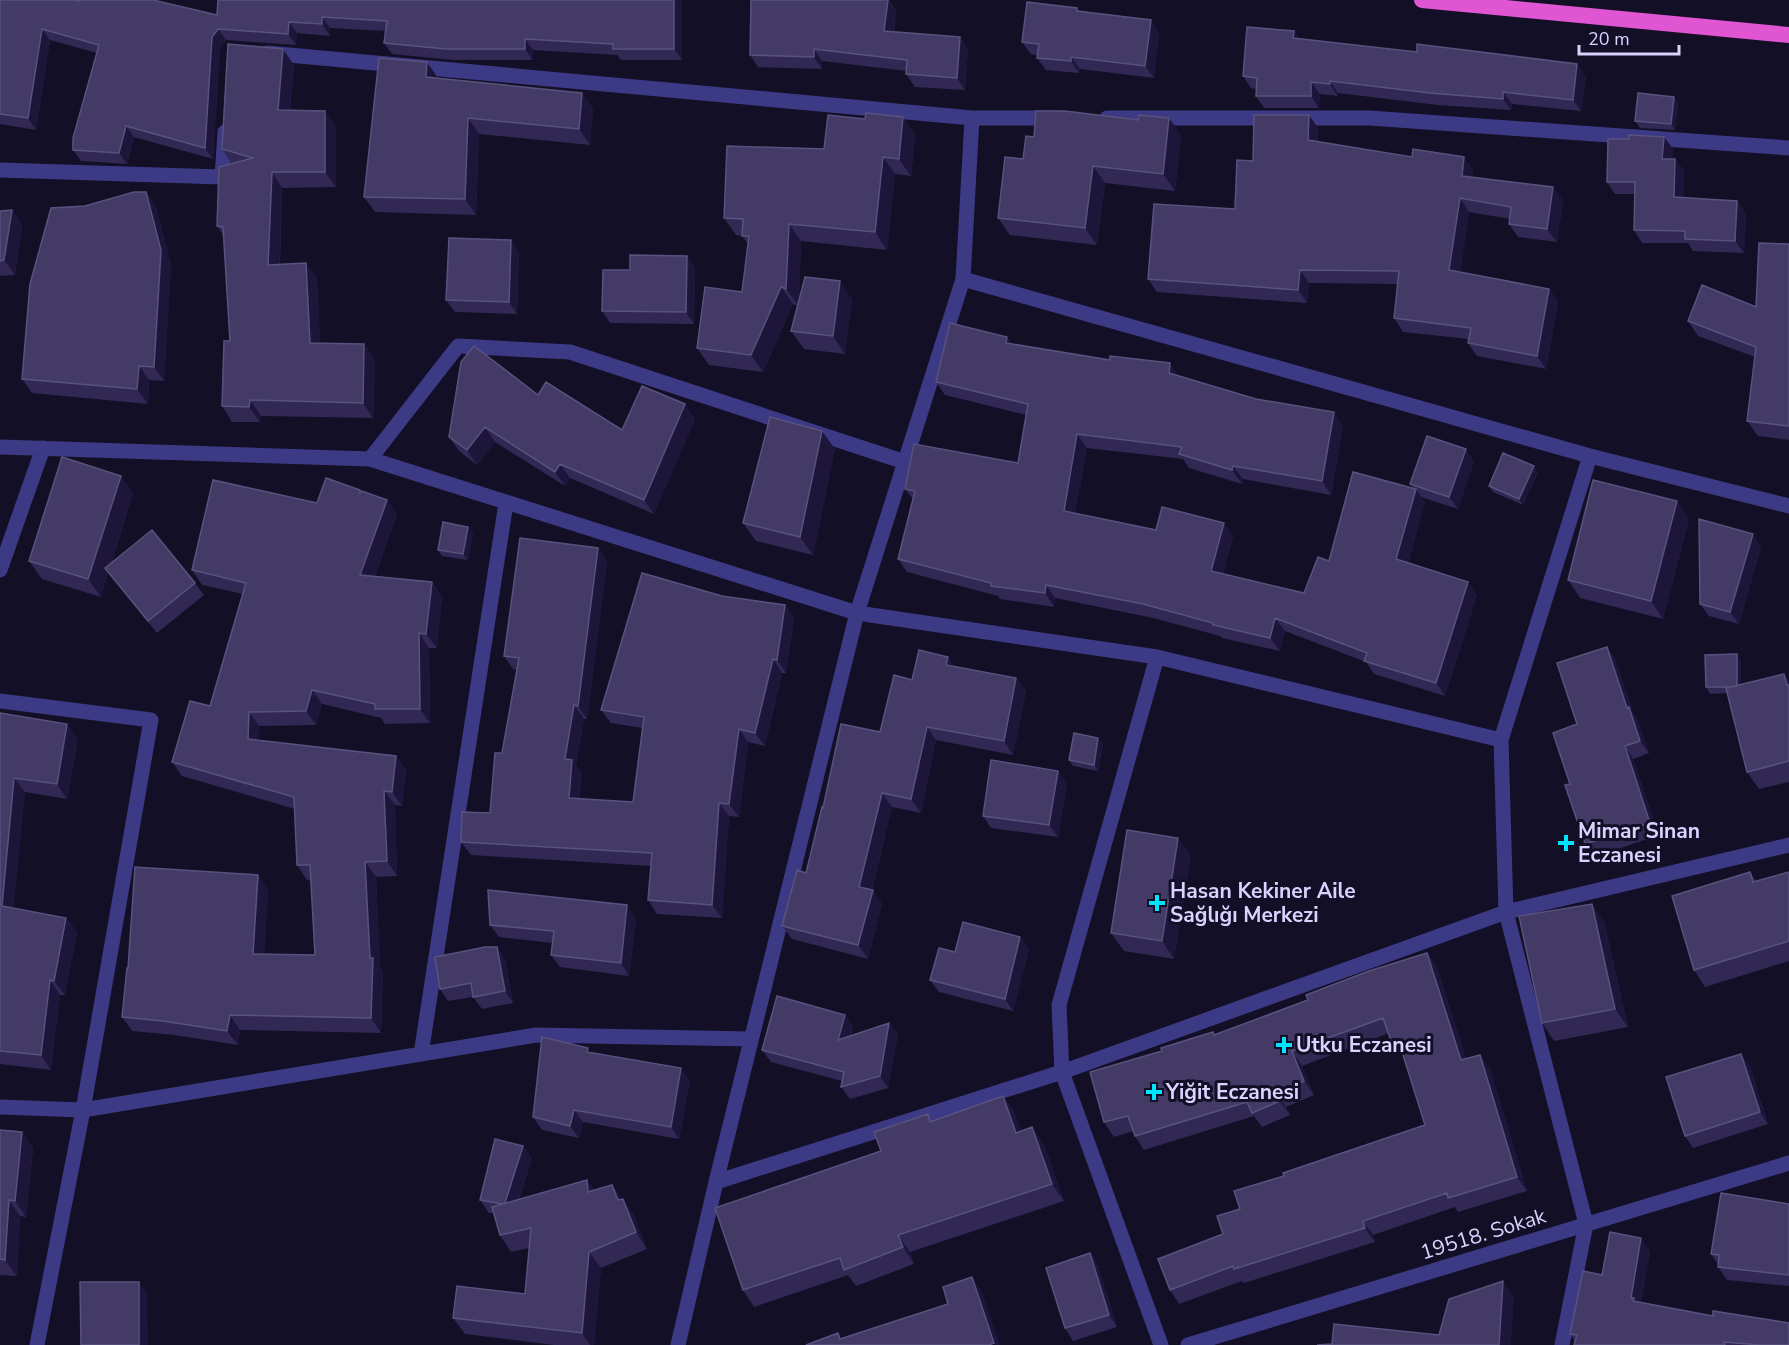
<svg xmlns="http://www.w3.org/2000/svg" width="1789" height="1345" viewBox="0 0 1789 1345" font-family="'Nunito Sans',sans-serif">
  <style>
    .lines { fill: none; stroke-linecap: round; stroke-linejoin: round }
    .minor { stroke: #3d3a85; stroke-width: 15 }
    .trunk { stroke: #e055d1; stroke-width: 16 }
    .wall { fill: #312854 }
    .shaded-wall { fill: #1d163a }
    .building { fill: #433a66; stroke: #5a527e; stroke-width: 1.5 }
    .poi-dot { fill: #00e5ff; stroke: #130f26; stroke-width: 2 }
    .labels { text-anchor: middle; stroke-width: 6; stroke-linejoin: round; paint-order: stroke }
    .poi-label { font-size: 21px; font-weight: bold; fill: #d9d4ff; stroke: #130f26; text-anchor: start }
    .street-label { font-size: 21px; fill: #d9d4ff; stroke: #130f26 }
  </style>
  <rect width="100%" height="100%" fill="#130f26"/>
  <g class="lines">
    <!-- minor -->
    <path class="minor" d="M267,53L972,118H1056
      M972,118L963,279L1590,456L1789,506
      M1107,118H1370L1789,148
      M0,170L222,177L225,132
      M0,447L370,459L857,613L1157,657L1501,740
      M370,459L458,346L570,352L905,462
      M0,570L43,448
      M1157,657L1059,1005L1062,1072L1161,1345
      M0,701L151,720L83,1110L37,1345
      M421,1054L506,503
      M0,1107L83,1110L536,1035L751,1039
      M716,1182L1062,1072L1506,912L1789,845
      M678,1345L716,1182L857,613L963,279
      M1188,1345L1789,1163
      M1562,1345L1586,1224L1506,912L1501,740L1590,456"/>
    <!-- trunk -->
    <path class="trunk" d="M1422,0L1789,35"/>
  </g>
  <!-- wall -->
  <path class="wall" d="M0,0L217,15L682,0V60H621L617,55L533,50L532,60H454L392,54L384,43L386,31L330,28V36L297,33L296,45L226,40L220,48L213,159L134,137L127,164L81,161L73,150L97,53L50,40L36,130L0,124Z
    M751,0H889L896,11L894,32L968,49L965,90L915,87L906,74L907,71L822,61V69L758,67L750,55Z
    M1077,8L1079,11L1159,32L1154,78L1080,69L1079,73L1046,70L1037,58V55L1031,54L1022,42Z
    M1294,31L1300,39L1586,76L1581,111L1512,104L1511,110L1438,105L1338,93V96L1320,94L1319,108H1264L1256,96V89L1251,88L1243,76Z
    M294,65L290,110L336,126V187L282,188L280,264L317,278L320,343L364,344L375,360L373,418L261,416L260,422H232L222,406L230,341L224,236L217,226L232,164L222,149Z
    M438,79L593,108L590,145L479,134L476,215L375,212L364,197Z
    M1674,97L1678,103L1675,130L1640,128L1635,121Z
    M903,117L915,135L911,176L895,174L887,250L801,241L799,301L852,299L845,354L804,349L791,331L797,306L793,304L763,372L709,365L697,348L742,292L748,244L742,236L736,235L724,218L824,149L865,119Z
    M1318,128V142L1473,170L1472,177L1563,200L1557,242L1518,237L1509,224L1510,219L1469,212L1460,272L1549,289L1558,302L1546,369L1477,356L1468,343V339L1403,332L1394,318L1398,284L1309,283L1307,303L1157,292L1148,279L1235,209L1253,161Z
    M1181,135L1175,191L1105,183L1097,245L1010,235L998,218L1034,137Z
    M1664,137L1673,149L1672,159H1675L1684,171L1683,198L1737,201L1746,213L1744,253L1693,251L1688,243H1642L1634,230L1635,194H1615L1607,182L1629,139Z
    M146,192L156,207L171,264L164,381L149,380L148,404L32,393L22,379L85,206Z
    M12,210L22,225L15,275L0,276V211Z
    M1789,244V440L1758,436L1747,421L1755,357L1698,336L1688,321L1756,307Z
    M519,252L517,314L455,312L446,300Z
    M687,256L695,268L694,324L610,323L602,311L630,270Z
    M1007,337L1012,344L1179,376L1343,426L1331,495L1243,479L1242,484L1189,468L1183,459L1087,448L1075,513L1156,530L1224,523L1233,536L1223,574L1304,593L1329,561L1414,488L1410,484L1474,461L1458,509L1421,497L1425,502L1408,563L1477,595L1445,696L1374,674L1366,662L1285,631L1280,651L1222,638L1220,636L1153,618L1055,598L1054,607L1000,599L998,596L907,572L898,559L913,499L905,489L1018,463L1026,415L945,395L936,382Z
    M538,395L622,430L685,404L695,419L654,514L570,478L565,486L495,442L477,465L459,451L449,437Z
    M835,449L813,555L756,541L743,523Z
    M1538,472L1523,505L1493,492L1489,486Z
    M121,476L133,493L112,562L195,583L204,595L157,633L108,573L101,597L42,579L29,561Z
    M361,491L387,500L397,514L375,576L432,582L442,597L437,648H429L430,723L385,724L381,718L322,704L316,725L259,726L258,740L396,756L406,770L402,806L395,805L397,876L376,877L380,967L383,972L381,1033L240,1030L238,1045L174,1035L132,1031L122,1017L128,968L258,875L268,890L264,954L315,955L311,880H307L297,865L295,809L182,776L172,762L210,706L243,594L202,585L192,570L317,503Z
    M1689,519L1663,619L1580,598L1568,580Z
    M468,527L473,533L468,560L442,556L438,550Z
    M1761,547L1739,624L1709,616L1700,604Z
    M598,548L607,561L587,719H584L576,764L582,773L579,799L633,802L642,728L611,723L601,710L722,596L785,605L794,618L786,673H782L765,746L748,742L739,817L729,816L722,918L657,914L648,900L651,866L471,855L461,842L490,813L502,753L517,670L513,669L504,656Z
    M1607,647L1615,659L1634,715L1637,719L1649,753L1633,759L1659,835L1594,857L1585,844L1570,784L1577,724Z
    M948,657L954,666L1016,678L1026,691L1013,755L936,740L921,813L892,807L872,890L882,904L868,959L792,939L782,926L806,873L823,808L880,732L912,680Z
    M1741,660V685L1784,674L1789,681V782L1759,789L1747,772L1727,693L1710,694L1706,687Z
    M0,713L78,739L67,799L25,792L13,908L66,918L77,932L65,995H60L51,1070L0,1064Z
    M1103,744L1098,771L1073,766L1069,760Z
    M1067,783L1058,837L991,828L983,816Z
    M1191,855L1174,959L1124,951L1111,933Z
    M1750,872L1756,881L1789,872V961L1705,987L1694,970Z
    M636,918L629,976L560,967L551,955L552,943L499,937L490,925Z
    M1604,921L1628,1027L1554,1041L1542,1023Z
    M1020,937L1029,949L1013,1011L939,992L930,980L955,952Z
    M1427,953L1437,967L1466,1059L1490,1069L1527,1191L1458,1212L1455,1207L1373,1235L1375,1242L1244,1283L1242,1281L1179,1304L1170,1290L1223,1234L1240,1209L1284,1176L1425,1125L1403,1055H1401L1391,1041L1389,1033L1302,1066L1314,1095L1286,1107L1290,1115L1262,1127L1254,1116L1144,1150L1135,1136L1133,1131L1114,1137L1104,1122L1215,1035Z
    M505,959L513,1003L482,1009L473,997L448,1001L440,989Z
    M845,1015L853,1027L851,1035L889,1023L898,1035L888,1088L850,1099L841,1087L842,1081L771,1062L762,1050Z
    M592,1053L690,1081L679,1139L583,1122L579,1138L542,1130L533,1117Z
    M1750,1066L1768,1124L1693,1148L1685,1136Z
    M1003,1096L1014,1112L1021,1131L1044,1144L1064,1201L910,1252L914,1264L856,1286L848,1275L754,1307L743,1290L881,1151L933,1122Z
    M0,1130L33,1148L26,1217L20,1216L17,1276L0,1275Z
    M523,1146L532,1158L519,1199L587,1180L594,1190L612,1185L634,1215L647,1249L601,1268L594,1345H554L465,1334L453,1318L525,1294L529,1248L511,1252L500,1235L493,1213H489L480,1200Z
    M1789,1204V1286L1727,1280L1718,1267V1264L1711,1254Z
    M1650,1251L1641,1302L1789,1345H1574L1575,1342L1570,1334L1602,1275Z
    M1090,1253L1098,1266L1117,1327L1073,1341L1065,1328Z"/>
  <!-- shaded-wall -->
  <path class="shaded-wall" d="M674,0H682V60L674,49Z
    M888,0L896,11L892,43L884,31Z
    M322,17L330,28V36L322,24Z
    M1151,20L1159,32L1154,78L1145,66Z
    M289,22L297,33L296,45L288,34Z
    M42,29L50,40L36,130L28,118Z
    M218,29L226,40L220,48L213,159L205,148L212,37Z
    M1294,31L1302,42L1293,38Z
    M960,37L968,49L965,90L957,78Z
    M525,39L533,50L532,60L525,49Z
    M283,49L294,65L288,126L278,110Z
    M814,49L822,61V69L814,57Z
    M1071,57L1080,69L1079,73L1071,61Z
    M427,62L438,78L426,77Z
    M1577,64L1586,76L1581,111L1573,100Z
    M1330,81L1338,93V96L1330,84Z
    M1311,82L1320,94L1319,108L1311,96Z
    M1503,92L1512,104L1511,110L1503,99Z
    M582,93L593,108L590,145L579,129Z
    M1674,97L1678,103L1675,130L1671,124Z
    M325,111L336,126V187L325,172Z
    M1309,115L1318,128L1317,154L1308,140Z
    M903,117L915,135L911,176L899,159Z
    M468,118L479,134L476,215L465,199Z
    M1169,118L1181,135L1175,191L1163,174Z
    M126,126L134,137L127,164L119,153Z
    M1664,137L1673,149L1670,171L1662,159Z
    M883,157L895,174L887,250L875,232Z
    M1464,157L1473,170L1471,189L1462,176Z
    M1675,159L1684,171L1683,210L1674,197Z
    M1093,166L1105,183L1097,245L1085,228Z
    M272,172L282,188L279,280L268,265Z
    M1553,187L1563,200L1557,242L1547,229Z
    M146,192L156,207L171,264L164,381L154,367Z
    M1460,198L1469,212L1459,283L1449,270Z
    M1737,201L1746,213L1744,253L1735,241Z
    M12,210L22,225L15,275L4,260Z
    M789,224L801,241L799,306L786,289Z
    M511,240L519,252L517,314L509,302Z
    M687,256L695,268L694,324L686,312Z
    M306,263L317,278L321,358L310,343Z
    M1300,270L1309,283L1307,303L1298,290Z
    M840,281L852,299L845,354L833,336Z
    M781,287L793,304L763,372L751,355Z
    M1549,289L1558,302L1546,369L1537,356Z
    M1007,337L1016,350L1006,343Z
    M364,344L375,360L373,418L363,403Z
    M1170,363L1179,377L1169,373Z
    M139,366L149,380L148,404L137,389Z
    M250,400L261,416L260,422L249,407Z
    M685,404L695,419L654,514L644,500Z
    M1334,412L1343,426L1331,495L1322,481Z
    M485,427L495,442L477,465L467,450Z
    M822,431L835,449L813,555L800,537Z
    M1077,434L1087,448L1073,524L1064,511Z
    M1466,449L1474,461L1458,509L1449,497Z
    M560,464L570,478L565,486L555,472Z
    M1233,466L1243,479L1242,484L1232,470Z
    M1534,466L1538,472L1523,505L1519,499Z
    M121,476L133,493L101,597L88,579Z
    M1416,489L1425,502L1406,573L1396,559Z
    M387,500L397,514L370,589L360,575Z
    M1677,501L1689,519L1663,619L1651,601Z
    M1224,523L1233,536L1220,584L1211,571Z
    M468,527L473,533L468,560L463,554Z
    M1753,534L1761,547L1739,624L1730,612Z
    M598,548L607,561L587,719L578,706Z
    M432,582L442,597L437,648L426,634Z
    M1468,582L1477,595L1445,696L1436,683Z
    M1046,585L1055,598L1054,607L1045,593Z
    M785,605L794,618L786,673L777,660Z
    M1275,618L1285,631L1280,651L1270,638Z
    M419,633L429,648L430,723L420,709Z
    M1607,647L1615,659L1634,715L1637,719L1649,753L1640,741L1627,708Z
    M1737,654L1741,660V693L1737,687Z
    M948,657L957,671L946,665Z
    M773,659L782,673L765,746L755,733Z
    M1784,674L1789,681V688L1787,685Z
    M1016,678L1026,691L1013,755L1004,741Z
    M312,690L322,704L316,725L306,711Z
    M574,705L584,719L576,764L582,773L578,812L569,798L565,759Z
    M249,712L259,726L258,754L248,739Z
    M67,724L78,739L67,799L57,784Z
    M927,727L936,740L921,813L911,799Z
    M739,729L748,742L739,817L729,804Z
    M1098,738L1103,744L1098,771L1094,765Z
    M1625,746L1633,759L1659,835L1650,823Z
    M396,756L406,770L402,806L392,792Z
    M1058,771L1067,783L1058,837L1049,825Z
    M14,778L25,792L12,921L2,906Z
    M384,791L395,805L397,876L387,861Z
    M882,793L892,807L869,901L859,887Z
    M719,803L729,816L722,918L712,905Z
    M1178,838L1191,855L1174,959L1162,941Z
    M365,862L376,877L380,967L383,972L381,1033L371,1018L370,958Z
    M258,875L268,890L263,968L253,954Z
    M873,890L882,904L868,959L858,945Z
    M1592,904L1604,921L1628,1027L1615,1009Z
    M627,905L636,918L629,976L621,963Z
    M66,918L77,932L65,995L54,981Z
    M1020,937L1029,949L1013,1011L1005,999Z
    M497,947L505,959L513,1003L505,991Z
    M1427,953L1437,967L1471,1075L1461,1060Z
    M50,980L60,995L51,1070L41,1055Z
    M230,1015L240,1030L238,1045L227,1031Z
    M845,1015L853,1027L846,1052L838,1040Z
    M889,1023L898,1035L888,1088L880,1076Z
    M1292,1051L1302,1066L1314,1095L1304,1081Z
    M1741,1054L1750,1066L1768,1124L1760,1112Z
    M1480,1055L1490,1069L1527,1191L1517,1177Z
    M681,1068L690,1081L679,1139L671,1127Z
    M1276,1093L1286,1107L1290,1115L1280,1101Z
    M1003,1096L1014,1112L1028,1149L1016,1133Z
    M574,1110L583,1122L579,1138L570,1126Z
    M1032,1127L1044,1144L1064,1201L1052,1184Z
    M22,1132L33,1148L26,1217L15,1201Z
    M523,1146L532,1158L513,1216L505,1204Z
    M587,1180L598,1197L588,1192Z
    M612,1185L634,1215L647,1249L636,1232L618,1200Z
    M9,1200L20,1216L17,1276L5,1260Z
    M1363,1221L1373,1235L1375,1242L1365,1228Z
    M898,1235L910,1252L914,1264L903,1247Z
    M1641,1238L1650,1251L1640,1307L1631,1298Z
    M589,1252L601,1268L594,1345H590L582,1333Z
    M1090,1253L1098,1266L1117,1327L1109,1315Z
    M972,1277L983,1293L1000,1345H995L994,1343Z
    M1503,1281L1514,1297L1511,1345H1499Z
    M139,1282L147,1294L148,1345H139Z"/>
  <!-- building -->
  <path class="building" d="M0,0H73L79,1V0H153L217,15L218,0H674V49H613V44L525,39V49H446L384,43L387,21L322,17V24L289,22L288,34L218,29L212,37L205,148L126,126L119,153L73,150V138L99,45L42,29L28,118L0,114Z
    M751,0H888L884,31L960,37L957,78L906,74L907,60L814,49V57L750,55Z
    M1027,2L1077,8V11L1151,20L1145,66L1071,57V61L1037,58L1039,44L1022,42Z
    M1247,27L1294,31L1293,38L1417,52V44L1577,64L1573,100L1503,92V99L1430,93L1330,81V84L1311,82V96H1256L1257,78L1243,76Z
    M228,44L283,49L278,110L325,111V172H272L268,265L306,263L310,343L364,344L363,403L250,400L249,407L222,406L224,341H230L223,227L217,226L219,167L253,158L222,149Z
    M379,58L427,62L426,77L582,93L579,129L468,118L465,199L364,197Z
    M1638,93L1674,97L1671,124L1635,121Z
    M1036,111H1065L1138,120L1139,115L1169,118L1163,174L1093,166L1085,228L998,218L1005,157L1023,159L1026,136L1034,137Z
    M866,113L903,117L899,159L883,157L875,232L789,224L786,289L781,287L751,355L697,348L705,287L742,292L749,236H742L743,219L724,218L727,146L824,149L828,115L865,119Z
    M1254,115H1309L1308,140L1412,157L1413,149L1464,157L1462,176L1553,187L1547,229L1509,224L1511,207L1460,198L1449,270L1549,289L1537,356L1468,343L1471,328L1394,318L1399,271L1300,270L1298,290L1148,279L1154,204L1235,209L1237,160L1253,161Z
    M1629,135L1664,137L1662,159H1675L1674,197L1737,201L1735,241L1685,239V231L1634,230L1635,182H1607L1608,139H1629Z
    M134,192H146L161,250L154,367L139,366L137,389L22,379L30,284L51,208L85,206Z
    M12,210L4,260L0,261V211Z
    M449,238L511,240L509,302L446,300Z
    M1759,243L1789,244V426L1747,421L1756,347L1688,321L1702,285L1756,307Z
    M630,255L687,256L686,312L602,311L603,270H630Z
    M805,277L840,281L833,336L791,331Z
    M950,323L1007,337L1006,343L1110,360V356L1170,363L1169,373L1256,399L1334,412L1322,481L1233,466L1232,470L1179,454L1182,447L1077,434L1064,511L1156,530L1162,507L1224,523L1211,571L1304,593L1318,557L1329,561L1353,472L1416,489L1396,559L1468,582L1436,683L1364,661L1367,653L1275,618L1270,638L1213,625V623L1143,604L1046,585L1045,593L991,586V583L898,559L915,491L905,489L914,444L1018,463L1028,404L936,382Z
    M474,346L538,395L546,382L622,430L642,386L685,404L644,500L560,464L555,472L485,427L467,450L449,437L461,362Z
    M770,417L822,431L800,537L743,523Z
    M1427,436L1466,449L1449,497L1410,484Z
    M1503,453L1534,466L1519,499L1489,486Z
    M62,457L121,476L88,579L29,561Z
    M326,478L360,490V493L362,491L387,500L360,575L432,582L426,634L419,633L420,709H375V704L312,690L306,711L249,712L248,739L396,756L392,792L384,791L387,861L365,862L370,958H373L371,1018L230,1015L227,1031L163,1021L122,1017L127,968H128L135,867L258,875L253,954L315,955L310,865H297L294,797L172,762L190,701L210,706L246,583L192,570L213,480L317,503Z
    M1593,480L1677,501L1651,601L1568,580Z
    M1699,519L1753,534L1730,612L1700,604Z
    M443,522L468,527L463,554L438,550Z
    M152,530L195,583L148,621L105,568Z
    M520,538L598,548L578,706L574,705L565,759L572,760L569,798L633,802L644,717L601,710L642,573L722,596L785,605L777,660L773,659L755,733L739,729L729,804L719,803L712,905L648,900L652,853L461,842L462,812L490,813L495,753H502L519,658L504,656Z
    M1607,647L1627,708L1629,707L1640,741L1625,746L1650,823L1585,844L1565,785L1570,784L1553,733L1577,724L1557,663Z
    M919,650L948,657L946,665L1016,678L1004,741L927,727L911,799L882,793L859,887L873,890L858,945L782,926L797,870L806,873L822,807L823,808L841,724L880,732L894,675L912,680Z
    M1737,654V686L1731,687H1706L1705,655Z
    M1784,674L1787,685H1789V761L1747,772L1726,688Z
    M0,713L67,724L57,784L14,778L2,906L66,918L54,981L50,980L41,1055L0,1051Z
    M1074,733L1098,738L1094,765L1069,760Z
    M991,760L1058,771L1049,825L983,816Z
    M1127,830L1178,838L1162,941L1111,933Z
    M1750,872L1753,882L1789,872V941L1694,970L1672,896Z
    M488,890L627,905L621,963L551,955L554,931L490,925Z
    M1592,904L1615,1009L1542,1023L1519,916Z
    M963,922L1020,937L1005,999L930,980L939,948L955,952Z
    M485,947H497L505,991L473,997L471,983L440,989L435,957Z
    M1427,953L1461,1060L1480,1055L1517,1177L1448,1198L1447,1193L1363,1221L1365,1228L1234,1269L1233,1266L1170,1290L1158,1259L1223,1234L1217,1216L1240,1209L1234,1191L1284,1176L1283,1173L1425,1125L1398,1039L1391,1041L1383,1018L1292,1051L1304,1081L1276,1093L1280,1101L1252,1113L1247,1102L1135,1136L1128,1116L1104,1122L1090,1072L1162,1051L1161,1048L1213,1032L1214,1035L1308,1000L1306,995L1369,971Z
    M777,996L845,1015L838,1040L889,1023L880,1076L841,1087L844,1072L762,1050Z
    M542,1037L588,1048L587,1052L681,1068L671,1127L574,1110L570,1126L533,1117Z
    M1741,1054L1760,1112L1685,1136L1666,1077Z
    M1003,1096L1016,1133L1032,1127L1052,1184L898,1235L903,1247L844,1270L840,1258L743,1290L715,1208L881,1151L874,1132L928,1114L930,1122Z
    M0,1130L22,1132L15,1201L9,1200L5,1260L0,1259Z
    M495,1139L523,1146L505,1203L502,1204L480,1200Z
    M587,1180L588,1192L612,1185L618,1200L623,1199L636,1232L589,1252L582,1333L453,1318L457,1286L525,1294L531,1228L500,1235L492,1207Z
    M1721,1193L1789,1204V1275L1718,1267L1719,1255L1711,1254Z
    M1610,1232L1641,1238L1631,1298H1634L1633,1301L1713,1316V1311L1789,1323V1345H1760L1724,1342L1725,1345H1574L1577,1335L1570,1334L1583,1271L1602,1275Z
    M1090,1253L1109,1315L1065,1328L1046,1268Z
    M972,1277L994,1343L989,1345H806L838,1333L840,1339L948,1304L943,1287Z
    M1503,1281L1499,1345H1317L1332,1344L1334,1324L1439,1335L1449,1299Z
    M80,1282H139V1345H81Z"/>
  <!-- markers -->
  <g class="poi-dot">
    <path d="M1563 834h6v6h6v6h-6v6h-6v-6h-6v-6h6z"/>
    <path d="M1154 894h6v6h6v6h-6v6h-6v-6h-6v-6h6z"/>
    <path d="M1281 1036h6v6h6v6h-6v6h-6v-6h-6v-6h6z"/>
    <path d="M1151 1083h6v6h6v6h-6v6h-6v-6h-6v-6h6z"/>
  </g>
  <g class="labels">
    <!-- poi labels -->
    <g class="poi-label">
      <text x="1578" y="838">Mimar Sinan<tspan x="1578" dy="24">Eczanesi</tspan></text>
      <text x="1170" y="898">Hasan Kekiner Aile<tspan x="1170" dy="24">Sağlığı Merkezi</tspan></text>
      <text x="1296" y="1052">Utku Eczanesi</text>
      <text x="1166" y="1099">Yiğit Eczanesi</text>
    </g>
    <!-- street labels -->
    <g class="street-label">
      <text transform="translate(1483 1234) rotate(-17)" y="7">19518. Sokak</text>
    </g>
  </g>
  <!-- scale -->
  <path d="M1579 45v9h100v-9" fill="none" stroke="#d9d4ff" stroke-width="3"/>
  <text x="1588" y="45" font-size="18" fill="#d9d4ff" stroke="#130f26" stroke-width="4.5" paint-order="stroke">20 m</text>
</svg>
